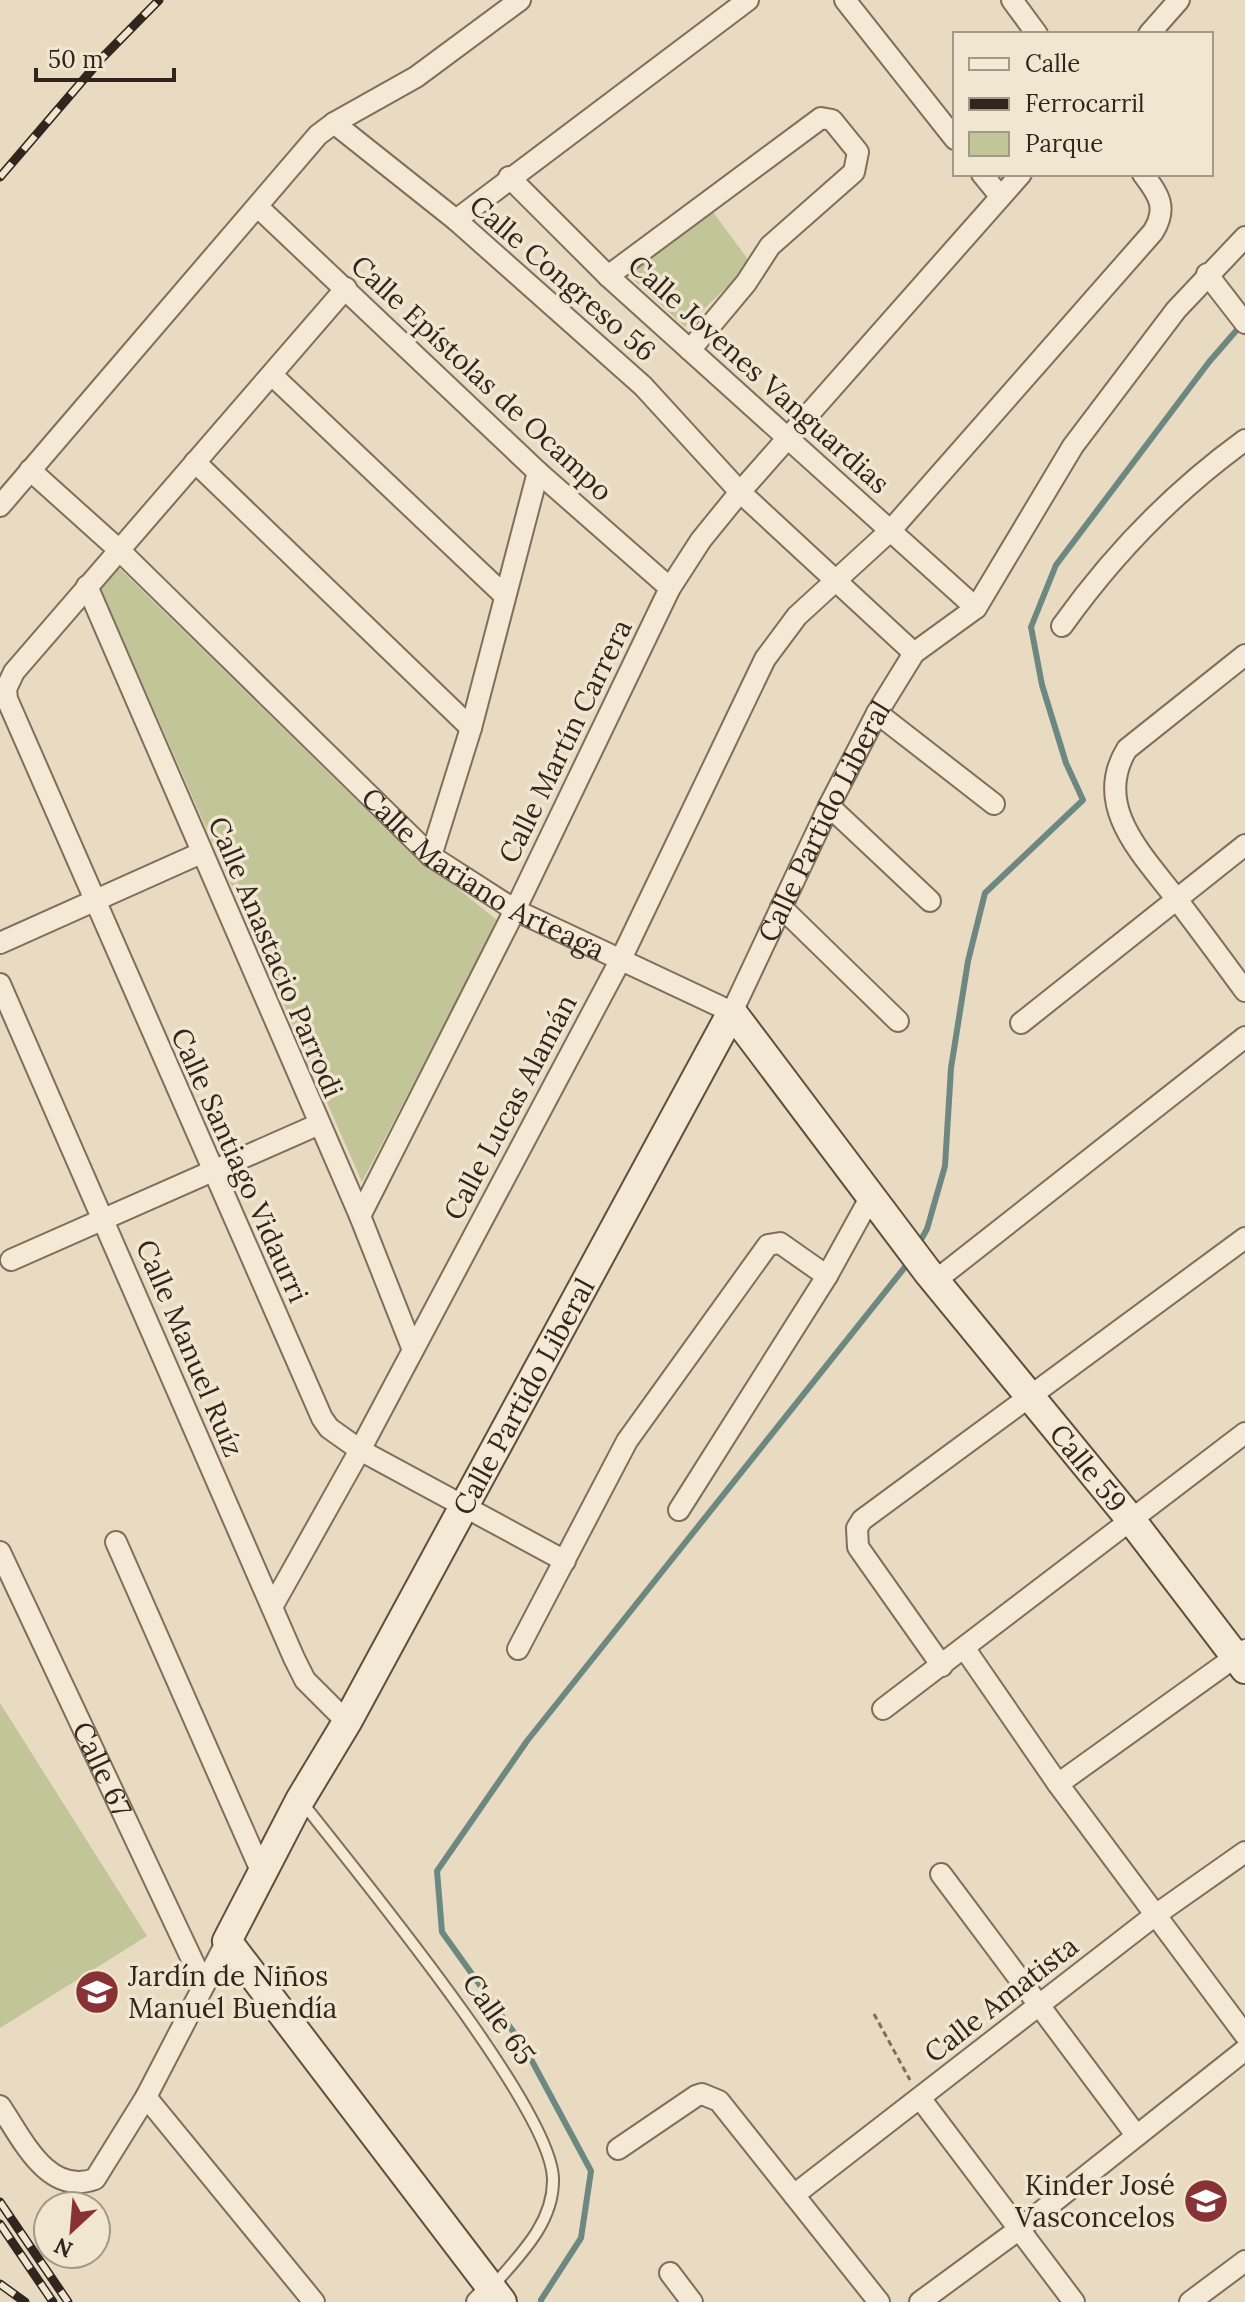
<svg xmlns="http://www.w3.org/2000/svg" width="1245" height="2302" viewBox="0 0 1245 2302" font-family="Lora,serif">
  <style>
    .green { fill: #c1c597 }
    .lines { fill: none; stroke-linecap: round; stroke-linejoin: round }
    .stream { stroke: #6c8880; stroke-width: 6 }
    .lane-casing { stroke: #806d5b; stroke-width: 14 }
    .street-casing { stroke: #806d5b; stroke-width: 24 }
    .secondary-casing { stroke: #624e3e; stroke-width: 32 }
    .path { stroke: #806d5b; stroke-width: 3; stroke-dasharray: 6 4; stroke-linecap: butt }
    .lane { stroke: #f4e9d4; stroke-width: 10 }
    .street { stroke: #f4e9d4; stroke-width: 20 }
    .secondary { stroke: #f4e9d4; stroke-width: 28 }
    .rail-casing { stroke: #31261e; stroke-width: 9 }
    .rail { stroke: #f1e6d0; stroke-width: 6; stroke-dasharray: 18; stroke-linecap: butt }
    .labels { text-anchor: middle; stroke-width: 7; stroke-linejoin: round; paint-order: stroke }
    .street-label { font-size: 28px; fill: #31261e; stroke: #f1e6d0 }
    .poi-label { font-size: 28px; fill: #31261e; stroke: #f1e6d0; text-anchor: start }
  </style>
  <rect width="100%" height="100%" fill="#e8dbc2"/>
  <!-- green -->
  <path class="green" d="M710,208L747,258L748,267L685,327L630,276V269Z
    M118,567L392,835L498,921L362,1182L100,587Z
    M0,1703L147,1936L0,2028Z"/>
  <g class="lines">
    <!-- stream -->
    <path class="stream" d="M918,1245L927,1229L945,1166L951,1068L968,961L985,893L1083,800L1066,763L1042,685L1031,627L1056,565L1209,362L1242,324
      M541,2300L581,2238L591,2171L525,2048L442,1932L437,1871L527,1741L909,1262"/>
    <!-- lane casing -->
    <g class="lane-casing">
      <path id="lane" d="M302,1802C353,1868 552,2107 553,2179C554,2223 519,2256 492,2287"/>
    </g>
    <!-- street casing -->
    <g class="street-casing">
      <g id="street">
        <path d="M845,0L955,139"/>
        <path d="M1012,0L1037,34"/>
        <path d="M1149,34L1179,0"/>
        <path d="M334,123L456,220L643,386L740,492L914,653"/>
        <path d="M982,174L1000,196"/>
        <path d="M509,177L608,276L976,608"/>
        <path d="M258,207L538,472L670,588"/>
        <path d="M456,220L748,0"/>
        <path d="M1207,274L1245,323"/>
        <path d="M608,276L821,118L832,120L858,152L854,172L770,246L746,283L690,350"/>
        <path d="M346,288L14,672L6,689L7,699L322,1418L329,1428L360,1450L565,1561"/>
        <path d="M272,375L503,594"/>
        <path d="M195,462L471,728"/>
        <path id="s1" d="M30,470L118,549L431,856L515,910L732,1012L829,806L877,713L914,653L976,608L1073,446L1176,310L1245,237"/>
        <path d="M0,506L318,135L334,123L416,77L520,0"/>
        <path d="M87,586L360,1216L413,1350"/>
        <path d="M1062,626C1114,553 1172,493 1245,440"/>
        <path d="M1245,655L1127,749C1091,807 1145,857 1178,901C1201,931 1223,961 1245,991"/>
        <path d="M877,713L994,804"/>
        <path d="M829,806L930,901"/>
        <path d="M431,856L471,728L538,472"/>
        <path d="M781,907L898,1021"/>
        <path d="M0,943L201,853"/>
        <path d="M0,984L294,1658L305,1680L347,1722"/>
        <path d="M1021,1023L1245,845"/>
        <path d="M360,1216L515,910L670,588L701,540L740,492L1021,174"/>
        <path d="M11,1260L317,1125"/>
        <path d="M935,1281L1245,1037"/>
        <path d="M679,1510L827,1276L870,1198"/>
        <path d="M116,1542L262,1873"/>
        <path id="s2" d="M0,1552L204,1985"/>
        <path d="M272,1607L360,1450L621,959L765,659L797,616L891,530L1153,232C1168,208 1159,195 1143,174"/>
        <path d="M518,1649L627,1441L768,1245L780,1243L827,1276"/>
        <path d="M965,1649L1058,1784L1245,2035"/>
        <path d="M942,1666L858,1547L857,1528L862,1520L1245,1238"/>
        <path d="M883,1709L1245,1433"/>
        <path d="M1058,1784L1245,1650"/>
        <path d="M941,1874L1136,2135"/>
        <path d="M146,2097L314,2302"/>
        <path d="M920,2098L1074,2302"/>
        <path d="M0,2106C22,2138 47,2196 95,2179L146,2097L227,1941"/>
        <path d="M618,2149L696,2096L702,2094L719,2101L879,2302"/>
        <path d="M794,2195L1154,1916L1245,1852"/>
        <path d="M670,2273L692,2302"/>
        <path d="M477,2302L492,2287"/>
        <path d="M920,2302L1018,2230L1245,2050"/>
        <path d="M1190,2302L1245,2261"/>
      </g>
    </g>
    <!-- secondary casing -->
    <g class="secondary-casing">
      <g id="secondary">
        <path id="s3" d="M502,2302L227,1941L300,1800L347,1722L732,1012L927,1271L1132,1521L1245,1669"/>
      </g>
    </g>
    <!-- path -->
    <path class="path" d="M874,2014L910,2080"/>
    <!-- lane -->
    <use href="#lane" class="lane"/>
    <!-- street -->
    <use href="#street" class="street"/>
    <!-- secondary -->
    <use href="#secondary" class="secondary"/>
    <!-- rail casing -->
    <g class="rail-casing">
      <path id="rail" d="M0,177L102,58L159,0
        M0,2202L68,2302
        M0,2224L53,2302
        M0,2284L25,2302"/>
    </g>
    <!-- rail -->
    <use href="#rail" class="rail"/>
  </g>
  <!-- icons -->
  <defs>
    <g id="school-disc" transform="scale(2.3)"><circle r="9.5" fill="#883236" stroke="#f1e6d0"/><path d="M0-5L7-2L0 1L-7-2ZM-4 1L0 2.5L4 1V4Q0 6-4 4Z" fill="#fff"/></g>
  </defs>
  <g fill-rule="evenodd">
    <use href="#school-disc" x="97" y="1992"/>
    <use href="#school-disc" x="1206" y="2201"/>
  </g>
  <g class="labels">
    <!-- street labels -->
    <g class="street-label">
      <text transform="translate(563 278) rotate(41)" y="10">Calle Congreso 56</text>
      <text transform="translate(759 374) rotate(42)" y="10">Calle Jovenes Vanguardias</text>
      <text transform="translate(482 378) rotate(43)" y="10">Calle Epístolas de Ocampo</text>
      <text transform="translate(565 741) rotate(-64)" y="10">Calle Martín Carrera</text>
      <text dy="10" stroke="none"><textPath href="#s1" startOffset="1108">Calle Partido Liberal</textPath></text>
      <text dy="10" stroke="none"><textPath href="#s1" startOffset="610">Calle Mariano Arteaga</textPath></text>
      <text transform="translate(276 957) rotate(67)" y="10">Calle Anastacio Parrodi</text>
      <text transform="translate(510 1107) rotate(-62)" y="10">Calle Lucas Alamán</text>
      <text transform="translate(240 1165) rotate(66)" y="10">Calle Santiago Vidaurri</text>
      <text transform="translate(190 1348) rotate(67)" y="10">Calle Manuel Ruíz</text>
      <text dy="10" stroke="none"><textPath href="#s3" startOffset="1074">Calle Partido Liberal</textPath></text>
      <text dy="10" stroke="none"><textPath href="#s3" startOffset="2090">Calle 59</textPath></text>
      <text dy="10" stroke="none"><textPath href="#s2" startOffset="240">Calle 67</textPath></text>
      <text transform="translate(1001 1999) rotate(-38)" y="10">Calle Amatista</text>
      <text transform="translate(499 2019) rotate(55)" y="10">Calle 65</text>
    </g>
    <!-- poi labels -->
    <g class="poi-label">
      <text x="128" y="1986">Jardín de Niños<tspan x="128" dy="32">Manuel Buendía</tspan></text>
      <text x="1175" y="2195" text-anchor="end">Kinder José<tspan x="1175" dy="32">Vasconcelos</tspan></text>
    </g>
  </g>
  <!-- legend -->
  <rect x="953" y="32" width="260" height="144" fill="#f1e6d0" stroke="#a49989" stroke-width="2"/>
  <rect x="969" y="58" width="40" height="12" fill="#f4e9d4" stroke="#a49989" stroke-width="2"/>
  <text x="1025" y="72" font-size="24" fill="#31261e">Calle</text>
  <rect x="969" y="98" width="40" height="12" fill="#31261e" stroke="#a49989" stroke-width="2"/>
  <text x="1025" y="112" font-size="24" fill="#31261e">Ferrocarril</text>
  <rect x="969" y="132" width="40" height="24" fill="#c1c597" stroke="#a49989" stroke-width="2"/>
  <text x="1025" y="152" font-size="24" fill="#31261e">Parque</text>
  <!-- north arrow -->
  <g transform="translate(72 2230) rotate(206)"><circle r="38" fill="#f1e6d0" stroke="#a49989" stroke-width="2"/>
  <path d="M0-6L14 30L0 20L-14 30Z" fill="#883236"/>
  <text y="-12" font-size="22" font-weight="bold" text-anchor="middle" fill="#31261e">N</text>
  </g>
  <!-- scale -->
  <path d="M36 68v12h138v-12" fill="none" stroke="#31261e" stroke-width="4"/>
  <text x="48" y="68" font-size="24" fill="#31261e" stroke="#f1e6d0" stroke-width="6" paint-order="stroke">50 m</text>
</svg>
